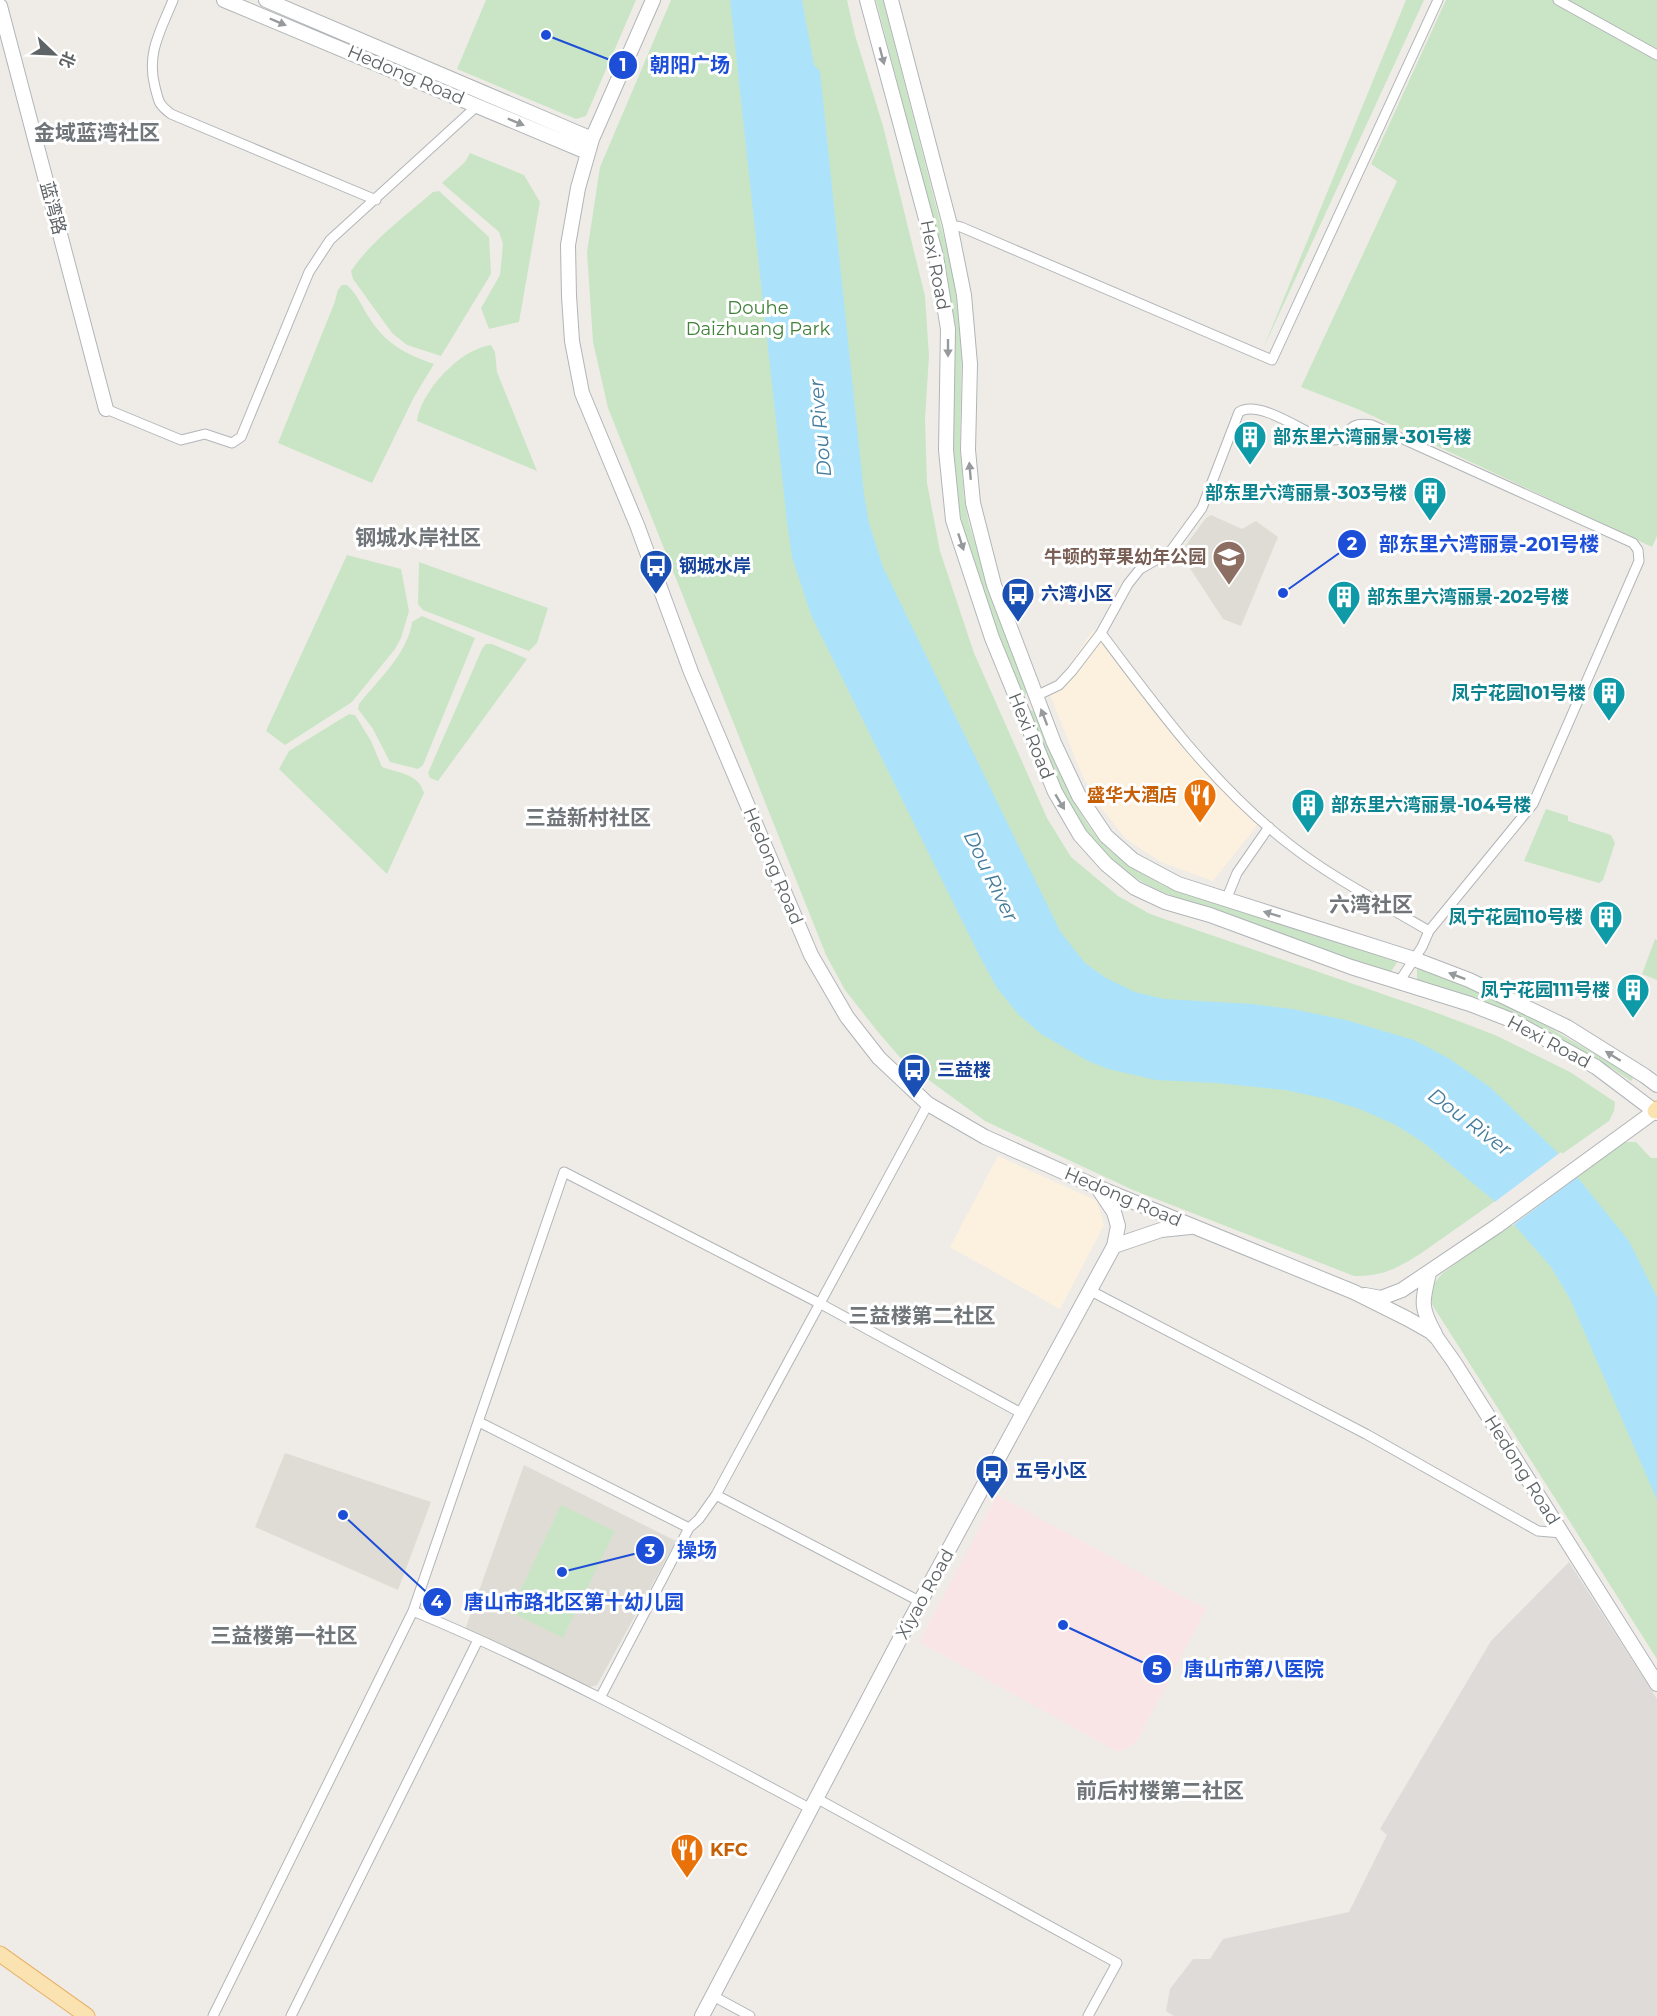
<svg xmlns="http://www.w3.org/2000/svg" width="1657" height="2016" viewBox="0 0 1657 2016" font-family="Montserrat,'Noto Sans SC',sans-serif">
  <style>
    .commercial { fill: #fcf1df }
    .industrial { fill: #dedbd9 }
    .education { fill: #dfdcd5 }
    .medical { fill: #fae5e6 }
    .green { fill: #cae5c5 }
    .water { fill: #ace3fa }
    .pier { fill: #efece7 }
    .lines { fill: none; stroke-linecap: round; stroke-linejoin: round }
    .street-casing { stroke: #b2b5b8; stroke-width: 11 }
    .secondary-casing { stroke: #b1b5b8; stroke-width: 16 }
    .primary-casing { stroke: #e9b166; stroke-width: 17 }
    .street { stroke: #fff; stroke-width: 9 }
    .secondary { stroke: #fff; stroke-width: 14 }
    .primary { stroke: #fae3b1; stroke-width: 15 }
    .oneway { fill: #969a9c }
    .labels { text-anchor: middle; stroke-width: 6; stroke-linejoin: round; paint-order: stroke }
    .street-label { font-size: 18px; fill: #5e6366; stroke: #fff }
    .park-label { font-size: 18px; fill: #41813a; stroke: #fff }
    .culture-label { font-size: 18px; font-weight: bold; fill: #0d838f; stroke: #fff; text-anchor: end }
    .education-label { font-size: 18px; font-weight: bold; fill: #785e54; stroke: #fff; text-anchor: end }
    .transit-label { font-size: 18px; font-weight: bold; fill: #164399; stroke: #fff; text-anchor: start }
    .food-label { font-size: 18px; font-weight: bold; fill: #c56008; stroke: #fff; text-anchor: end }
    .water-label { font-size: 20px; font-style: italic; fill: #437b9b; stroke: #fff }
    .quarter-label { font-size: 21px; font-weight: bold; fill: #6f7578; stroke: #fff }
    .leader { fill: none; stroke: #1d4ed8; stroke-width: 2 }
    .callout-dot { fill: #1d4ed8; stroke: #fff; stroke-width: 2 }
    .mark-label { font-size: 18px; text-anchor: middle; font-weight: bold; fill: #fff }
    .callout-label { font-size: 20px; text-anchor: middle; font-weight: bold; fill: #1d4ed8; stroke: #fff; stroke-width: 6; stroke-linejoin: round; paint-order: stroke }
  </style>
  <rect width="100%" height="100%" fill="#efece7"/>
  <!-- commercial -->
  <path class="commercial" d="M1093,630L1192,756L1258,824L1213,881L1161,862L1125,838L1103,810L1082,775L1050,695Z
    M998,1156L1097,1201L1104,1225L1060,1309L950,1247Z"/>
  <!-- industrial -->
  <path class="industrial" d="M1569,1562L1657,1699V2016H1174L1166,2011L1170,1989L1193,1959H1210L1223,1939L1349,1912L1387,1835L1380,1829L1491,1641Z"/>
  <!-- education -->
  <path class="education" d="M1211,515L1242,529L1256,521L1278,537L1241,626L1223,619L1180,553L1206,518Z
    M285,1453L431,1502L398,1590L255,1527Z
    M524,1465L676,1541L597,1685L586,1688L465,1630Z"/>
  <!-- medical -->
  <path class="medical" d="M997,1495L1206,1609L1136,1743L1118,1752L919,1642Z"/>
  <!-- green -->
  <path class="green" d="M486,0H636L586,116L576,119L457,69Z
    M671,0H847L855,35L883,126L925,296L929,356L925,419L927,483L940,551L974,653L1047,818L1071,857L1118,896L1150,914L1432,1011L1495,1035L1570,1072L1615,1102L1614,1111L1609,1121L1420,1254C1396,1269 1383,1276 1354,1276L1133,1190L985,1121L904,1062L878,1032L845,990L826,955L608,408L593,342L587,252L600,167Z
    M876,0H883L953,272L962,347L960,445L964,497L969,524L978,553L1027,692L1024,696L1020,695L967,545L961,518L955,488L951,436L954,329L947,274Z
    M1406,0H1424L1263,349Z
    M1446,0H1657V536L1652,547L1360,410L1301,387L1397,181L1371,164Z
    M470,153L524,175L540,202L519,322L489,329L481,308L500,275L503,244L499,232L442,183L465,162Z
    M439,191L489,237L491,274L441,356L407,345L392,333L353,279L351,271C372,240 404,217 433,192Z
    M342,285H347C358,295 362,307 370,319C387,345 406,354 434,364L414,397L372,483L278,443L334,304L338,290Z
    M491,345L495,352L497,372L537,471L417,421C421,391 460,349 491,345Z
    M347,555L401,569L409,611L401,638L395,649L352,702L285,745L266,731Z
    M419,562L548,608L537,643L529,651L423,610L418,604Z
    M422,616L475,638L423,765L418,769L390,762L373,729L358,709L359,704C378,680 408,653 412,622Z
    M486,644H492L527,659L438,781L430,778L428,773L482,649Z
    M1030,710L1035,712C1053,755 1068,799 1096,836C1112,857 1139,871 1162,885L1398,961L1390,973C1339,957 1290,938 1240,919C1182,897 1142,894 1097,846C1064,811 1049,761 1030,717Z
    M349,714L355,715L371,741L382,767C399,773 419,774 424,793L387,874L279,769L289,751Z
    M1546,809L1568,816V821L1611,835L1615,843L1603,880L1599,883L1524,861Z
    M1655,939L1657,940V980L1642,974Z
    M1417,968L1451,979L1503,1001L1628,1073L1633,1079L1631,1081L1613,1069L1497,1009L1417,980Z
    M1622,1142H1636L1651,1158H1657V1659L1433,1306C1427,1290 1432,1285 1443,1273Z
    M561,1505L615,1531L563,1638L510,1612Z"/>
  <!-- water -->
  <path class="water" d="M730,0H802L814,65L820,71L864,494L869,523L883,567L1060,931L1085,963L1106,978L1135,992L1164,999L1252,1004L1292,1009L1346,1020L1414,1040L1450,1059L1491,1088L1558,1153L1629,1241L1657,1297V1500L1570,1299L1551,1267L1492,1199L1424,1143L1394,1124L1357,1108L1327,1099L1285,1090L1217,1083L1156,1080L1108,1069L1088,1061L1041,1034L1018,1014L997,988L980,957L811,615L792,557L787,522Z"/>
  <!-- pier -->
  <path class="pier" d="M1561,1152L1580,1175L1512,1226L1492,1204Z"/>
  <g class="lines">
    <!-- street casing -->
    <g class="street-casing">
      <path id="street" d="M173,0C161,30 146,53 155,87C159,102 158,104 171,114L376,200
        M1558,0L1657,55
        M950,225L961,227L1272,360L1438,0
        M106,409L181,440L205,434L232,443L241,437L309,272L330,240L478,105
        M1101,633C1157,708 1214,786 1289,844C1332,878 1382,903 1429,931
        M1036,696L1059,685L1072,671L1101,633L1128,584L1140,569L1170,552L1202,508L1239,412C1259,399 1303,432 1323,439C1330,441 1336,440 1342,439C1351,426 1356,422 1372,425L1633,543L1638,550L1639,561L1533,804L1429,931L1422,947L1399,982
        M1226,900L1237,873L1269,827
        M1091,1291L1366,1434L1538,1531L1562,1533
        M479,1422L689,1528L699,1519L716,1495L928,1104
        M716,1495L921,1602
        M413,1611C550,1668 680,1739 811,1809
        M600,1698L689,1528
        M816,1798L1117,1963L1088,2016
        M713,1996L750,2016
        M213,2016L413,1611L564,1172L821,1304L1023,1414
        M291,2016L478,1640"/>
    </g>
    <!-- secondary casing -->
    <g class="secondary-casing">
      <path id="secondary" d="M224,0L587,152
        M266,0L592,139
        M653,0L592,139L578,188L568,245L569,296L572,341L582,393L637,525L691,672L811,955L847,1017L879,1058L928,1104L985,1137L1097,1187L1354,1292L1408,1319L1431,1332L1437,1338L1454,1362L1657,1684
        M867,0L936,256L948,329L946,450L953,520L992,638L1055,792L1080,835L1106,864L1135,888L1165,902L1210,915L1351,967L1470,1004L1511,1020L1596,1067L1657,1113
        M891,0L950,225L964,295L970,364L968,450L973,503L994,585L1054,743L1079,796L1106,836L1133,860L1178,884L1414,959L1469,980L1567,1027L1645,1076L1657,1085
        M0,6L106,409
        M1114,1246L1161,1230L1190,1227
        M1429,1273C1422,1302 1420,1307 1435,1334
        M1365,1295L1381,1298L1402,1290L1497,1226L1655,1111
        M702,2016L901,1637L1114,1246L1118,1226L1114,1212L1098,1188"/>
    </g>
    <!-- primary casing -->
    <g class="primary-casing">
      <path id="primary" d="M1655,1111L1657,1109
        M0,1954L87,2016"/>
    </g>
    <!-- street -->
    <use href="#street" class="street"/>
    <!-- secondary -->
    <use href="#secondary" class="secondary"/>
    <!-- primary -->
    <use href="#primary" class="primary"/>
  </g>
  <!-- one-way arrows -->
  <defs><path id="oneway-solid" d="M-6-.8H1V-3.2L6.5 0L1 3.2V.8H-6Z" transform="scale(1.5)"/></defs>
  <g class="oneway">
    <use href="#oneway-solid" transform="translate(278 22) rotate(23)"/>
    <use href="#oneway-solid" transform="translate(882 56) rotate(75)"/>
    <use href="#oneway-solid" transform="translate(516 122) rotate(23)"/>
    <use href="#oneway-solid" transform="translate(948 348) rotate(90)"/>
    <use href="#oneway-solid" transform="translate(970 471) rotate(-95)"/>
    <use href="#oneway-solid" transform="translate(961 542) rotate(72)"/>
    <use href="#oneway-solid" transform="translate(1044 717) rotate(-111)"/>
    <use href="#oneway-solid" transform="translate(1060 802) rotate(59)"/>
    <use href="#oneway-solid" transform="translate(1272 914) rotate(-163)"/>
    <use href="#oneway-solid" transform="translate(1457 976) rotate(-159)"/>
    <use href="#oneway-solid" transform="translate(1613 1056) rotate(-148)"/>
  </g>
  <!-- icons -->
  <defs>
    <g id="building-pin" transform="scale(1.725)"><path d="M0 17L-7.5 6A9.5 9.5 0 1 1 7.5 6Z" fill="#0f9aa8" stroke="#fff"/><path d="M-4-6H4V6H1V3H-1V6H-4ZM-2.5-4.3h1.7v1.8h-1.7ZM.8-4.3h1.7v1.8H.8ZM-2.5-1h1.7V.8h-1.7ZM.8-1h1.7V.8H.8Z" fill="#fff"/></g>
    <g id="school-pin" transform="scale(1.725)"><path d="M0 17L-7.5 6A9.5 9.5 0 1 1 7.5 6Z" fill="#8d6e63" stroke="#fff"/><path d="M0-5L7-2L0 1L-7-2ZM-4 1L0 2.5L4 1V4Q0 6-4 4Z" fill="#fff"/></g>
    <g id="bus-pin" transform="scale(1.725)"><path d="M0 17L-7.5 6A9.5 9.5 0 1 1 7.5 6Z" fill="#1a4fb4" stroke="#fff"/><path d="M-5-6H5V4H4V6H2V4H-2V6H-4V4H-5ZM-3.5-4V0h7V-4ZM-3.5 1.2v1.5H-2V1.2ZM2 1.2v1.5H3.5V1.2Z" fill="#fff"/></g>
    <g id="restaurant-pin" transform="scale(1.725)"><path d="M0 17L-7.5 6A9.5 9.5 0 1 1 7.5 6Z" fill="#e8710a" stroke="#fff"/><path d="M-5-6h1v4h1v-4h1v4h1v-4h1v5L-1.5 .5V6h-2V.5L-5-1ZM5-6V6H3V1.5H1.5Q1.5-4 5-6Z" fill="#fff"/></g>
  </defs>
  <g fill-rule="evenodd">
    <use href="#building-pin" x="1250" y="437"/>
    <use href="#building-pin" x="1430" y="493"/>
    <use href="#school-pin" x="1229" y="557"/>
    <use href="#bus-pin" x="656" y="566"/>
    <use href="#bus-pin" x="1018" y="594"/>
    <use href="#building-pin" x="1344" y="597"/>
    <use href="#building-pin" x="1609" y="693"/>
    <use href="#restaurant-pin" x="1200" y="795"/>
    <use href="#building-pin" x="1308" y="805"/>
    <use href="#building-pin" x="1606" y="917"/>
    <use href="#building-pin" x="1633" y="990"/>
    <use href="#bus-pin" x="914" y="1070"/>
    <use href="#bus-pin" x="992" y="1471"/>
    <use href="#restaurant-pin" x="687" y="1850"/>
  </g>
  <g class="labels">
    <!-- street labels -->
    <g class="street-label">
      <text transform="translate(406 75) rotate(23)" y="6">Hedong Road</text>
      <text transform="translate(53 208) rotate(75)" y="6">蓝湾路</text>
      <text transform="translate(935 265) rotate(79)" y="6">Hexi Road</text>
      <text transform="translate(1031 736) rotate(68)" y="6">Hexi Road</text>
      <text transform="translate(773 866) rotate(67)" y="6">Hedong Road</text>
      <text transform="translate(1549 1042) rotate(28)" y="6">Hexi Road</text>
      <text transform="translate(1123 1197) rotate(23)" y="6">Hedong Road</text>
      <text transform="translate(1522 1470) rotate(58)" y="6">Hedong Road</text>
      <text transform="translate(925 1594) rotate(-61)" y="6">Xiyao Road</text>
    </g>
    <!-- park labels -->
    <g class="park-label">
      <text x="758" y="314">Douhe<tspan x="758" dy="21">Daizhuang Park</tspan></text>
    </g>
    <!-- culture labels -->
    <g class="culture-label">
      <text x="1273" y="443" text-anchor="start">部东里六湾丽景-301号楼</text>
      <text x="1407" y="499">部东里六湾丽景-303号楼</text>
      <text x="1367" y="603" text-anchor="start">部东里六湾丽景-202号楼</text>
      <text x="1586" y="699">凤宁花园101号楼</text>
      <text x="1331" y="811" text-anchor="start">部东里六湾丽景-104号楼</text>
      <text x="1583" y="923">凤宁花园110号楼</text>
      <text x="1610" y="996">凤宁花园111号楼</text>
    </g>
    <!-- education labels -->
    <g class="education-label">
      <text x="1206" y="563">牛顿的苹果幼年公园</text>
    </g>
    <!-- transit labels -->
    <g class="transit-label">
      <text x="679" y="572">钢城水岸</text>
      <text x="1041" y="600">六湾小区</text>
      <text x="937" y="1076">三益楼</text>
      <text x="1015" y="1477">五号小区</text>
    </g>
    <!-- food labels -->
    <g class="food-label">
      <text x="1177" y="801">盛华大酒店</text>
      <text x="710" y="1856" text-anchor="start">KFC</text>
    </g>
    <!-- water labels -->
    <g class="water-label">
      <text transform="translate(820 428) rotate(-95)" y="7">Dou River</text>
      <text transform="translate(991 876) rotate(64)" y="7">Dou River</text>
      <text transform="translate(1470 1122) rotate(37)" y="7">Dou River</text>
    </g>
    <!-- quarter labels -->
    <g class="quarter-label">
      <text x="97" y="140">金域蓝湾社区</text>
      <text x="418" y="545">钢城水岸社区</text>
      <text x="588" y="825">三益新村社区</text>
      <text x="1371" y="912">六湾社区</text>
      <text x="922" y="1323">三益楼第二社区</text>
      <text x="284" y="1643">三益楼第一社区</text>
      <text x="1160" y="1798">前后村楼第二社区</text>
    </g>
  </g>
  <!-- callouts -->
  <path class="leader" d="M546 35L623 65M1283 593L1352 544M562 1572L650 1550M343 1515L437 1602M1063 1625L1157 1669"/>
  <g class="callout-dot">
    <circle cx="546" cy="35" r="6"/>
    <circle cx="1283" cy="593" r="6"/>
    <circle cx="562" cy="1572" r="6"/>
    <circle cx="343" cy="1515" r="6"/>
    <circle cx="1063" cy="1625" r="6"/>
    <circle cx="623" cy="65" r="15"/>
    <circle cx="1352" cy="544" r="15"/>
    <circle cx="650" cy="1550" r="15"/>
    <circle cx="437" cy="1602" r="15"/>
    <circle cx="1157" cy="1669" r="15"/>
  </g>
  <g class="mark-label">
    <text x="623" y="71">1</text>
    <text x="1352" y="550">2</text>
    <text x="650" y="1557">3</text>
    <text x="437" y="1608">4</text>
    <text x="1157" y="1675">5</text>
  </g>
  <g class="callout-label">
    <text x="690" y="72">朝阳广场</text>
    <text x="1489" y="551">部东里六湾丽景-201号楼</text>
    <text x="697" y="1557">操场</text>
    <text x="574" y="1609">唐山市路北区第十幼儿园</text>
    <text x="1254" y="1676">唐山市第八医院</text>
  </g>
  <!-- north arrow -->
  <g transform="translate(54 54) rotate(113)" stroke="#ffffff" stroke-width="4.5" paint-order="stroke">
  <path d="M0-4.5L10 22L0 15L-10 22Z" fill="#5e6366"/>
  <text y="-9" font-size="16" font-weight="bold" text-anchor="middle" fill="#5e6366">北</text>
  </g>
</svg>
